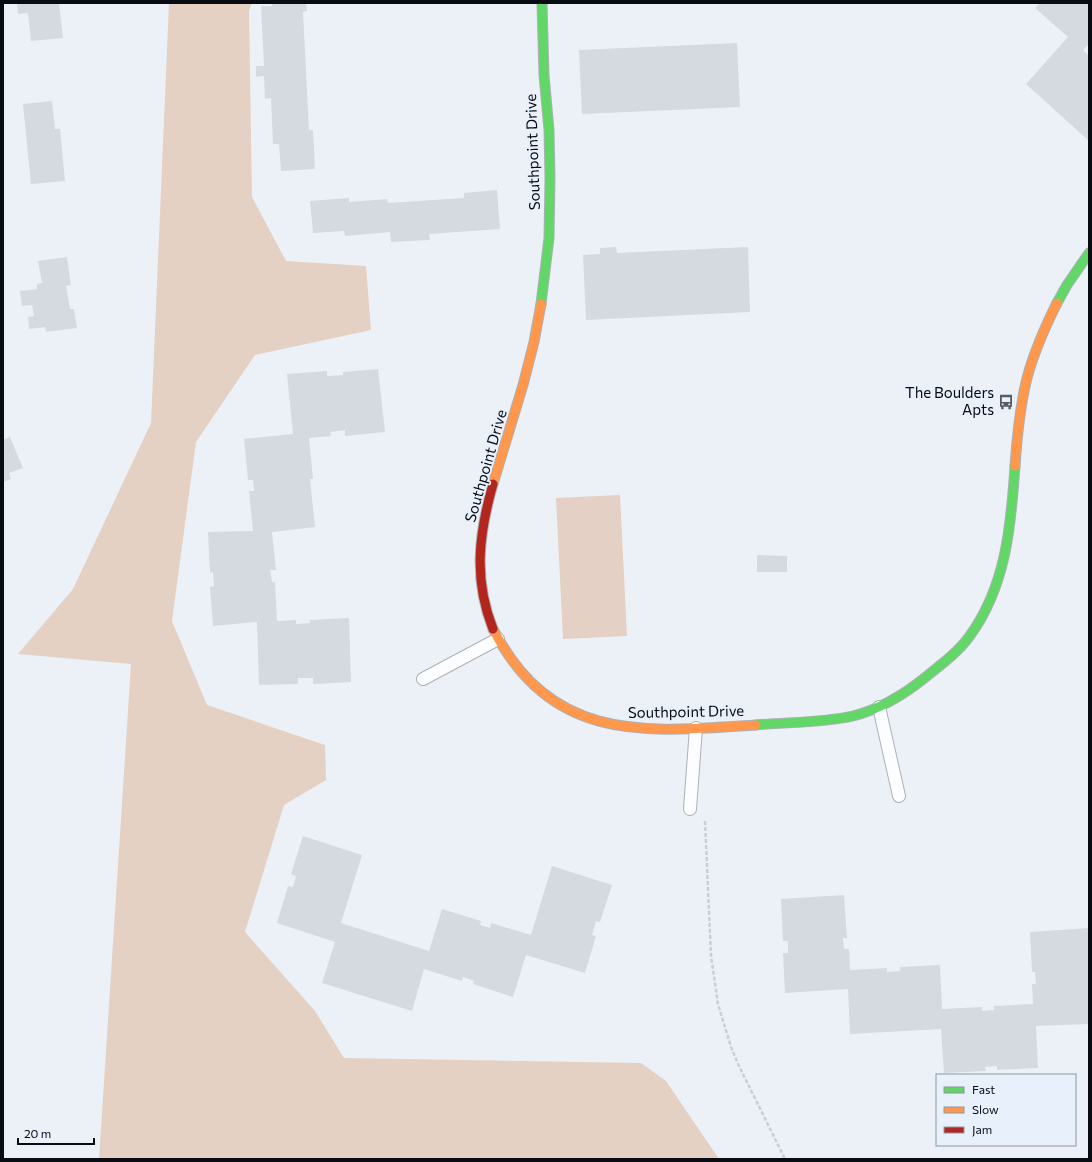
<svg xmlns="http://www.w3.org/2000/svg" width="1092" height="1162" viewBox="0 0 1092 1162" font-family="Commissioner,sans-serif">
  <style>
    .green { fill: #e4d0c4 }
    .forest { fill: #e5d1c4 }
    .building { fill: #d5dae0 }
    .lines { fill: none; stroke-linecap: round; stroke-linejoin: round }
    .lane-casing { stroke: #acb1b7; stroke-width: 14 }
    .fast-casing { stroke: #acb1b7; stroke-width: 11 }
    .slow-casing { stroke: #acb1b7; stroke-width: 11 }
    .jam-casing { stroke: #acb1b7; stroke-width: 11 }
    .path { stroke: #cdced0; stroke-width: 2.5; stroke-dasharray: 4 2; stroke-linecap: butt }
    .lane { stroke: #fcfdfe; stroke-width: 12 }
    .fast { stroke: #63d668; stroke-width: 9 }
    .slow { stroke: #ff974d; stroke-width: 9 }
    .jam { stroke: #b3261e; stroke-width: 9 }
    .labels { text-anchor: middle; stroke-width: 3.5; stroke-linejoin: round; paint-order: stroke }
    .street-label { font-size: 15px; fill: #080c12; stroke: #e8f0fc }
    .poi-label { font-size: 15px; fill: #080c12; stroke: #e8f0fc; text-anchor: end }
  </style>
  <rect width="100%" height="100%" fill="#ecf1f7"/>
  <!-- green -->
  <path class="green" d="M620,495L627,636L563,639L556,498Z"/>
  <!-- forest -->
  <path class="forest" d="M169,3H252L249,11L252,197L286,261L366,266L371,330L255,355L196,442L172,621L207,705L325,745L326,780L284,805L245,932L315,1011L344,1058L641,1063L666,1081L719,1159H99L131,664L18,654L73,589L151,423Z"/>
  <!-- building -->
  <path class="building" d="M17,3H59L63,38L31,41L28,13L18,14Z
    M272,3H306L307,11L303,12L309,130H313L315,169L281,171L279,144H273L271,98L265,99L264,76L256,77V66H264L261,6H272Z
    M1040,3H1089V44L1083,50L1089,56V141L1026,84L1068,37L1035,8Z
    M737,43L740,107L582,114L579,50Z
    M52,101L55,129H60L65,181L31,184L23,104Z
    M497,190L500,229L429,234L430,240L391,242L390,232L345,236L344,231L313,233L310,201L349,198V202L387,199L388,203L464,198V193Z
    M616,247L617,253L748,247L750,312L586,320L583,255L600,254V248Z
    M67,257L71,285L66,286L70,309H74L77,328L46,332L45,327L29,329L28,317L34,316L32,305L22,306L20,291L37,289V284L42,283L38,261Z
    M378,369L385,432L345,436V430L330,432L331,436L309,438L313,479H310L315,527L272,532L276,570H270L272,582H275L277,621L296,620V624L310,623V620L349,618L351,682L313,684V678H298V684L259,685L257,622L213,626L210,587L214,586L213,572L210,573L208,532L253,531L249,491H254L253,480H248L244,439L293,434L287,374L327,371V376L343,375V372Z
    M10,437L23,468L9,473L11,479L3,482V440Z
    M757,555L787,556V572H757Z
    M303,836L362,855L341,923L429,951L442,909L481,921L480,925L490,928L491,923L531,935L552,866L612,885L600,922L596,921L592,935L596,936L585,973L526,955L513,997L473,984L474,981L463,977L462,981L424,969L412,1011L322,983L335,942L277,923L288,886L293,887L296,876L291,874Z
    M844,895L847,938H843L844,949H849L850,970L887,968V972L900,971V967L940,965L942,1009L982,1007V1011L994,1010V1006L1033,1004L1032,984H1036L1035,972H1032L1030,932L1089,928V1024L1036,1026L1038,1068L997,1070V1066L985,1067L986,1071L944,1073L941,1029L850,1034L848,989L785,993L783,953H788V941H783L781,899Z"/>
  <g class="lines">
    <!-- lane casing -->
    <g class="lane-casing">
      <path id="lane" d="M423,679L498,639
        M879,707L899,796
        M690,809L696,728"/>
    </g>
    <!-- fast casing -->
    <g class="fast-casing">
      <path id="fast" d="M1057,303L1067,285L1089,253
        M541,304L549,238L550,178L549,130L544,75L542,3
        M756,725C788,722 821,723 853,716C881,709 905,694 927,676C942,664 958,652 969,637C1006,587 1011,526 1015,466"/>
    </g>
    <!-- slow casing -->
    <g class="slow-casing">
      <path id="slow" d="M1015,466C1017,437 1020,406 1027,378C1034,352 1045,327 1057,303
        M493,484L523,385L534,342L541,304
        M493,629C553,744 645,732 756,725"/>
    </g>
    <!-- jam casing -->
    <g class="jam-casing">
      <path id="jam" d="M493,484C479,533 473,579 493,629"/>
    </g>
    <!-- path -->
    <path class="path" d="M705,821L711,956L718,1004L731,1047L738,1064L785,1159"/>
    <!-- lane -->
    <use href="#lane" class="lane"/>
    <!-- fast -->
    <use href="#fast" class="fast"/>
    <!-- slow -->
    <use href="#slow" class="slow"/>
    <!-- jam -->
    <use href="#jam" class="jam"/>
  </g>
  <!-- icons -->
  <defs>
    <g id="bus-bare" transform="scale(1.2)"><path d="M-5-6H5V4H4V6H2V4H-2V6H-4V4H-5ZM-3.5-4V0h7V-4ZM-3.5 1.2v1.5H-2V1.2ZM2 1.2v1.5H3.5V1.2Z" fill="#585c62" stroke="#e8f0fc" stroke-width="2.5" paint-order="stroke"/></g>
  </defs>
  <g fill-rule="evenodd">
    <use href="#bus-bare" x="1006" y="402"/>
  </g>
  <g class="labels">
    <!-- street labels -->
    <g class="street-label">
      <text transform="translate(533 152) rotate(-92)" y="5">Southpoint Drive</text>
      <text transform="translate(486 466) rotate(-74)" y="5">Southpoint Drive</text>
      <text transform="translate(686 712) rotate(-1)" y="5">Southpoint Drive</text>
    </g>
    <!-- poi labels -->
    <g class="poi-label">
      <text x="994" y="398">The Boulders<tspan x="994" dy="17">Apts</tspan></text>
    </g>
  </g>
  <!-- border -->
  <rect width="1092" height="1162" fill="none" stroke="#080c12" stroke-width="8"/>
  <!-- legend -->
  <rect x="936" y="1074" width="140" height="72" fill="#e8f0fc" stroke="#8e959e"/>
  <rect x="944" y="1087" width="20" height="6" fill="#63d668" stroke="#8e959e"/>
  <text x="972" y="1094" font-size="12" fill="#080c12">Fast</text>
  <rect x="944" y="1107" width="20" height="6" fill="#ff974d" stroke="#8e959e"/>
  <text x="972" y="1114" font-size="12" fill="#080c12">Slow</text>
  <rect x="944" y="1127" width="20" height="6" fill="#b3261e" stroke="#8e959e"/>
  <text x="972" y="1134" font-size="12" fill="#080c12">Jam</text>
  <!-- scale -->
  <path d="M18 1138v6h76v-6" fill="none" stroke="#080c12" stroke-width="2"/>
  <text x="24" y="1138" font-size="12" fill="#080c12" stroke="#e8f0fc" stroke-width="3" paint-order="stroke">20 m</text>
</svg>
